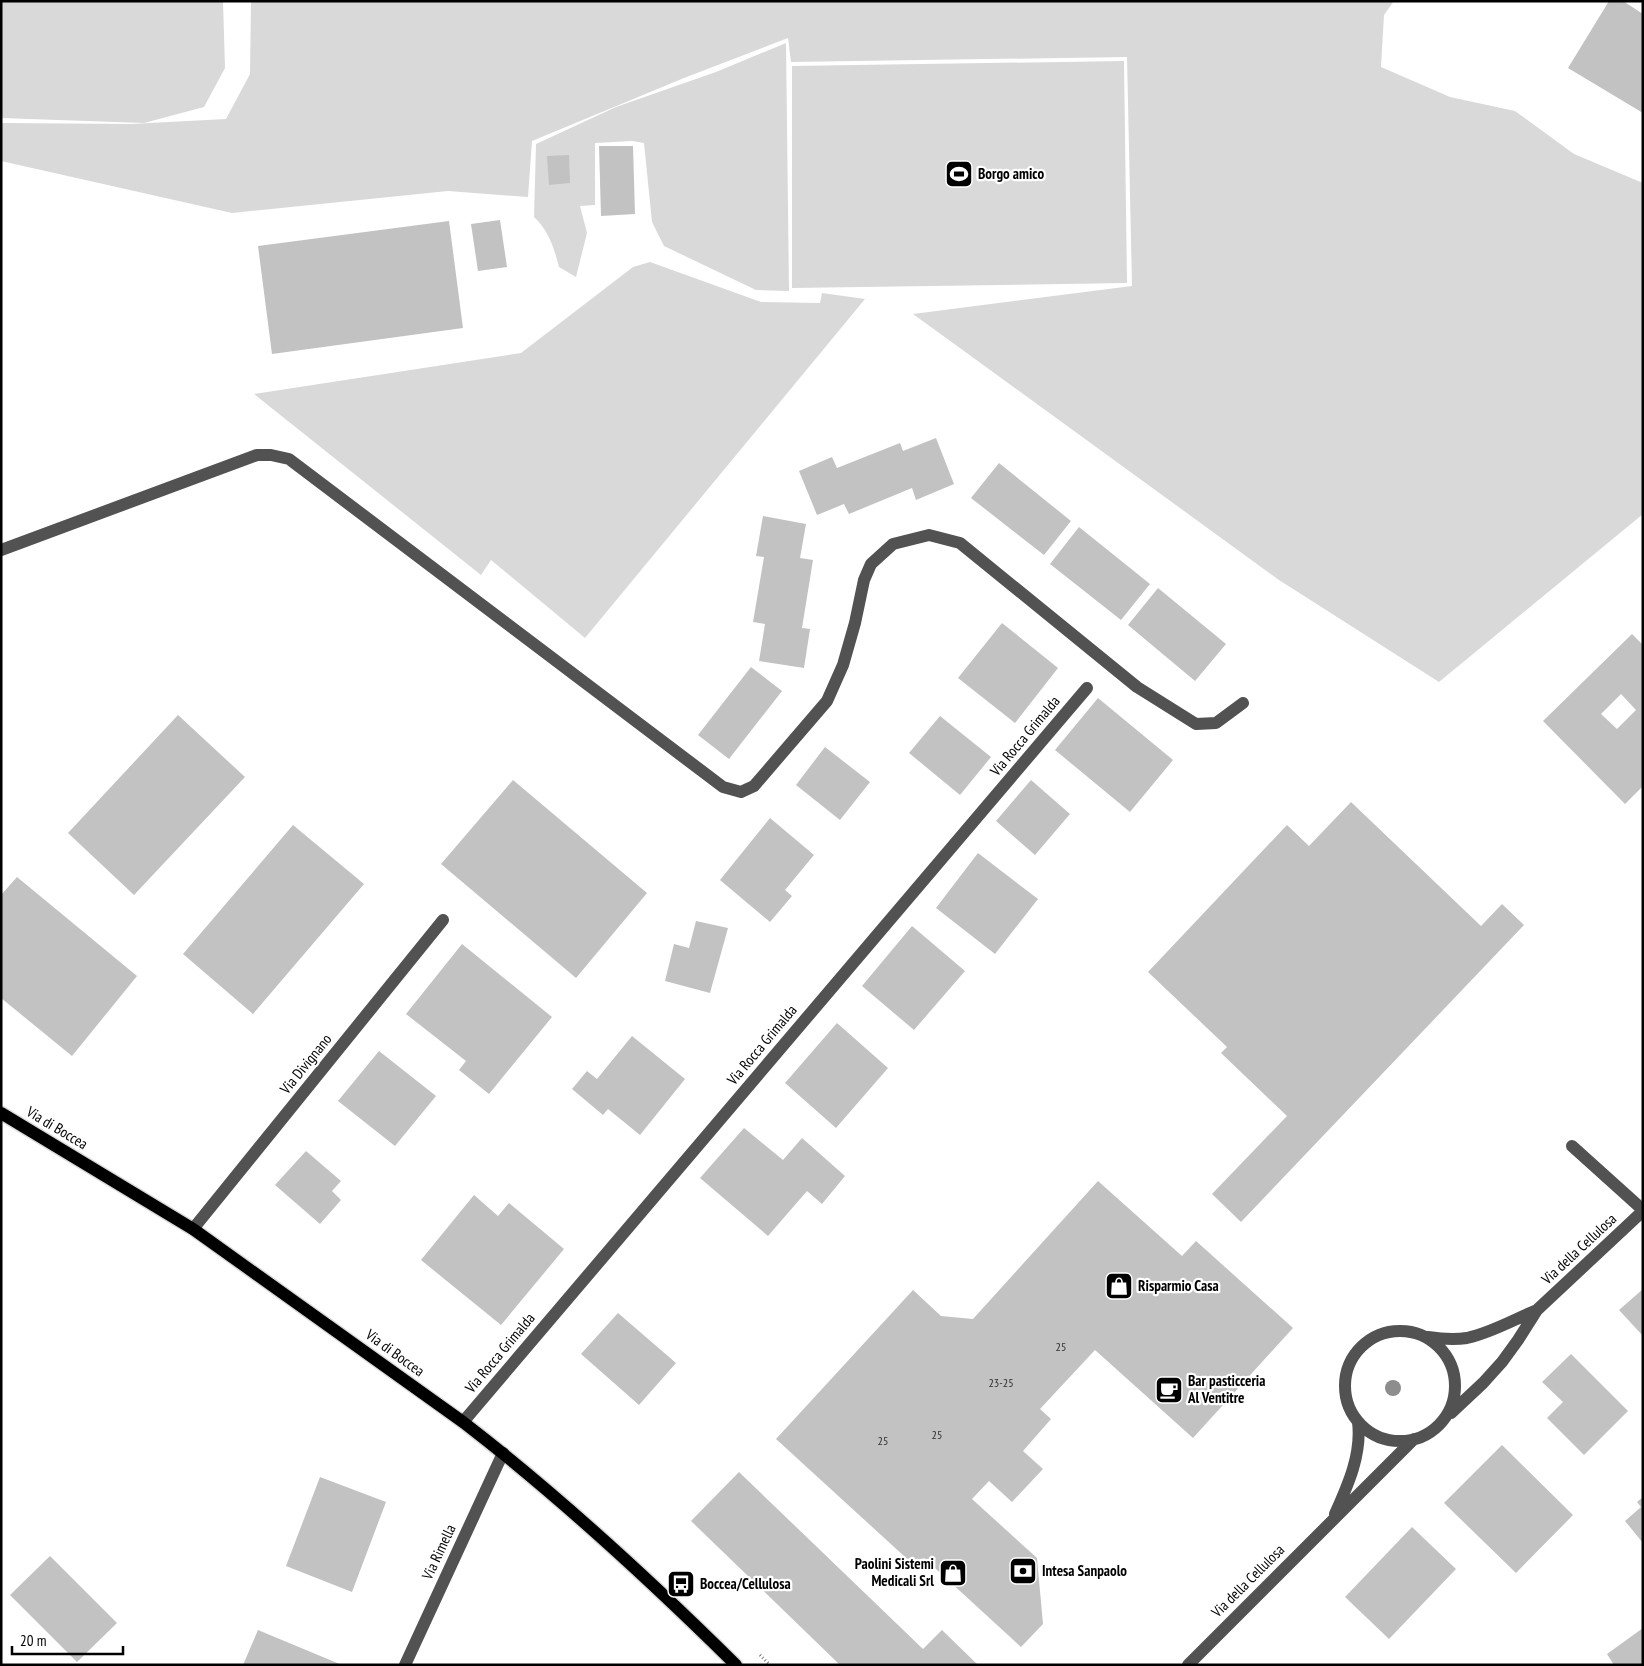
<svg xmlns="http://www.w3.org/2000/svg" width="1644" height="1666" viewBox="0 0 1644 1666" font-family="'PT Sans Narrow',sans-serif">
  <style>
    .green { fill: #d9d9d9 }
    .building { fill: #c2c2c2; fill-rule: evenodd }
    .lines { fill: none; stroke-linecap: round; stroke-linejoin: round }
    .major-casing { stroke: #dbdbdb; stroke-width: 15 }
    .path { stroke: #747474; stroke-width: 3; stroke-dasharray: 1 2.5; stroke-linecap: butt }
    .minor { stroke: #525252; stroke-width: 12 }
    .major { stroke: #000; stroke-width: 12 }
    .tree { fill: #8d8d8d }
    .labels { text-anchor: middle; stroke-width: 4.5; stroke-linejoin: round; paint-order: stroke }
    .number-label { font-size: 12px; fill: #303030 }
    .poi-label { font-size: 15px; font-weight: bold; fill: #000; stroke: #fff; text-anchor: start }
    .street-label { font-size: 15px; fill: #000; stroke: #fff }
  </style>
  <rect width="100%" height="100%" fill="#fff"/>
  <!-- green -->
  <path class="green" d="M1,1H223L225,68L204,107L144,123L1,118Z
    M251,1H1394L1384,15L1381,67L1450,97L1515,111L1574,154L1643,183V514L1439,682L1279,580L913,314L1132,286L1127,57L791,62L788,38L684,78L532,141L528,197L448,191L232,213L1,161V123L131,124L226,119L250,74Z
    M786,43L789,291L756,290L664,246L652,222L644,143L632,141L595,143V205L580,206L587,233L576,277L559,267C554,248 549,231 534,217L536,144L616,107L716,72Z
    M1124,61L1127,283L792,288V66Z
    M650,262L761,302L820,303L822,293L865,299L585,638L491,560L481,575L254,394L521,353L633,267Z"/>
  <!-- building -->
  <path class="building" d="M1609,1H1623L1643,14V113L1568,68Z
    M599,146H633L635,214L601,216Z
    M569,155L570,183L549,185L547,156Z
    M500,220L507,267L478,271L471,224Z
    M449,221L463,328L272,354L258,246Z
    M936,438L954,484L916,500L912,488L849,514L844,504L817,515L799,471L832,457L837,468L900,443L903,451Z
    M999,463L1071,521L1044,555L971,498Z
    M763,516L806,524L800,558L813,560L802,628L810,629L804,668L759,661L765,624L753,622L764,557L756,556Z
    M1079,527L1150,584L1121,620L1050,564Z
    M1158,588L1226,644L1195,681L1128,625Z
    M1002,623L1058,668L1015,723L958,678Z
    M1632,634L1643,645V786L1625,804L1543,721ZM1621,694L1636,710L1617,729L1601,714Z
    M751,667L782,691L729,759L698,735Z
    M1098,698L1173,760L1130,812L1055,750Z
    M178,715L245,777L134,895L68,833Z
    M940,716L991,757L960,795L909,753Z
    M825,747L870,782L840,820L796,785Z
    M513,780L647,893L576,978L441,864Z
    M1031,780L1070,814L1035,855L996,821Z
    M1351,802L1481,926L1502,904L1524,925L1241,1222L1212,1194L1287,1116L1221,1053L1227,1047L1148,972L1287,825L1309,846Z
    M770,818L814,855L785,890L792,896L770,922L720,880Z
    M293,825L364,884L253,1014L183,954Z
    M978,853L1038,899L995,954L936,908Z
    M17,877L137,976L72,1056L1,998V895Z
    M696,921L728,928L710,993L665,981L674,944L689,948Z
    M912,926L965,971L914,1030L862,986Z
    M462,944L552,1017L489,1094L459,1070L466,1061L406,1014Z
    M837,1023L888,1068L836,1128L785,1083Z
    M632,1036L685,1079L640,1135L608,1109L603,1115L572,1089L587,1071L597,1079Z
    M379,1051L436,1096L395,1146L338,1101Z
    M744,1128L783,1160L802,1138L845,1176L822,1204L807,1191L768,1236L700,1178Z
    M306,1151L341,1181L332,1191L341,1200L320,1224L275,1185Z
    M1098,1181L1182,1256L1196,1241L1293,1328L1193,1438L1095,1350L1040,1409L1051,1419L1023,1451L1043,1469L1012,1502L989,1481L972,1499L1037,1558L1043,1624L1021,1647L924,1558L916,1567L776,1439L913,1290L941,1316L973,1319Z
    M474,1195L498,1216L509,1203L564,1249L501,1325L421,1260Z
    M1643,1289V1336L1619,1310Z
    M618,1313L676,1363L639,1405L581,1354Z
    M1571,1354L1628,1411L1584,1455L1547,1418L1563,1402L1542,1382Z
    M1502,1445L1573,1515L1516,1573L1444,1503Z
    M739,1472L923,1649L942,1630L978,1665H840L691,1521Z
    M320,1477L386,1502L352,1592L286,1566Z
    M1643,1497V1543L1625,1521L1641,1507L1637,1502Z
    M1412,1527L1456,1569L1389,1639L1345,1597Z
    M50,1556L117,1623L77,1662L10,1595Z
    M1643,1628V1665H1614L1607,1654Z
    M258,1630L342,1665H243Z"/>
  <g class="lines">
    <!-- major casing -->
    <g class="major-casing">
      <path id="major" d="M1,1113L193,1229L463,1422C559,1496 649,1579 736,1665"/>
    </g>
    <!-- path -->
    <path class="path" d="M760,1655L770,1665"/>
    <!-- minor -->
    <path class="minor" d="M1,550L257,455H271L289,459L723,787L741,792L754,786L827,701L843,665L855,623L864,580L871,564L893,544L929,535L960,543L1137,687L1196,724L1216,723L1243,703
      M1572,1146L1643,1210
      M193,1229L443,920
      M1345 1386a55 55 0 1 1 110 0a55 55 0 1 1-110 0Z
      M1428,1337C1441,1339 1454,1340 1467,1338C1491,1333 1515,1319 1537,1310
      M1451,1413L1483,1383L1502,1362L1518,1340L1537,1310L1643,1211
      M463,1422L1087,688
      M1335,1514C1348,1485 1362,1454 1358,1422
      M405,1665L503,1453
      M1188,1665L1414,1439"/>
    <!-- major -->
    <use href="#major" class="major"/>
  </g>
  <!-- trees -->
  <circle class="tree" cx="1393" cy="1388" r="8"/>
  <!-- icons -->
  <defs>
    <g id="stadium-square" transform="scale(1.4375)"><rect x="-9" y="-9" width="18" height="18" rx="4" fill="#000" stroke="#fff"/><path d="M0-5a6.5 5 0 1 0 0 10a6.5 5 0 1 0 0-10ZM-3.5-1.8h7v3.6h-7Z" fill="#fff"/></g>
    <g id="shop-square" transform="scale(1.4375)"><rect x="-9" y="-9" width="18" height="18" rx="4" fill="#000" stroke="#fff"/><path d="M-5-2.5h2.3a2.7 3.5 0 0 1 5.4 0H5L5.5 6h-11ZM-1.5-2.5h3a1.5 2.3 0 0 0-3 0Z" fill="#fff"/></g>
    <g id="cafe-square" transform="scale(1.4375)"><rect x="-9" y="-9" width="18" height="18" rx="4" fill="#000" stroke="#fff"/><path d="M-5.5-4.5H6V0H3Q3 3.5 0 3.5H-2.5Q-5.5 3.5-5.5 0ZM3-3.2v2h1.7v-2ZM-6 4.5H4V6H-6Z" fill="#fff"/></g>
    <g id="bank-square" transform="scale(1.4375)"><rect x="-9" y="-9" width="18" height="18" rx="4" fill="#000" stroke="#fff"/><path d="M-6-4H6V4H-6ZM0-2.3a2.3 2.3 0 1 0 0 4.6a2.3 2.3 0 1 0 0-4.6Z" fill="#fff"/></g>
    <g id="bus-square" transform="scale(1.4375)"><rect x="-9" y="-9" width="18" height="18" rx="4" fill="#000" stroke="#fff"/><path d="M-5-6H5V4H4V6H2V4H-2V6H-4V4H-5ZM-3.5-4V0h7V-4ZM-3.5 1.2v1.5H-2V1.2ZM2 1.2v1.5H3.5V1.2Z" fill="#fff"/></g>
  </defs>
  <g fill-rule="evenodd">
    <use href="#stadium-square" x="959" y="174"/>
    <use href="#shop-square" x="1119" y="1286"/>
    <use href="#cafe-square" x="1169" y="1390"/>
    <use href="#bank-square" x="1023" y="1571"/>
    <use href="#shop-square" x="953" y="1573"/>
    <use href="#bus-square" x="681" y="1584"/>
  </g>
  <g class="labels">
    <!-- number labels -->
    <g class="number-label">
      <text x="1061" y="1351">25</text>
      <text x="1001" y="1387">23-25</text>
      <text x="937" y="1439">25</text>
      <text x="883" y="1445">25</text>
    </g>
    <!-- poi labels -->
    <g class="poi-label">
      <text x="978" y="179">Borgo amico</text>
      <text x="1138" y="1291">Risparmio Casa</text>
      <text x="1188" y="1386">Bar pasticceria<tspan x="1188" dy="17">Al Ventitre</tspan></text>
      <text x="934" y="1569" text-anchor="end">Paolini Sistemi<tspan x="934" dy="17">Medicali Srl</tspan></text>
      <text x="1042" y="1576">Intesa Sanpaolo</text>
      <text x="700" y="1589">Boccea/Cellulosa</text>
    </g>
    <!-- street labels -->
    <g class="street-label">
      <text transform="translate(1025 736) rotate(-50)" y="5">Via Rocca Grimalda</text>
      <text transform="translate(762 1045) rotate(-50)" y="5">Via Rocca Grimalda</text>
      <text transform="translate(306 1064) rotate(-51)" y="5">Via Divignano</text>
      <text transform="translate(57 1128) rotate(31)" y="5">Via di Boccea</text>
      <text transform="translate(1579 1249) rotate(-43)" y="5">Via della Cellulosa</text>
      <text transform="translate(395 1353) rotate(36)" y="5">Via di Boccea</text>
      <text transform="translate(500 1353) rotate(-50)" y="5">Via Rocca Grimalda</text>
      <text transform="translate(439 1552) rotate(-65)" y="5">Via Rimella</text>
      <text transform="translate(1248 1581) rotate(-45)" y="5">Via della Cellulosa</text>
    </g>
  </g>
  <!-- border -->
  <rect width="1644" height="1666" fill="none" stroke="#000000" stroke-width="5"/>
  <!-- scale -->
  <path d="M12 1646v8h111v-8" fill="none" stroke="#000000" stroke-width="2.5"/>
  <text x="20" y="1646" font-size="15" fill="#000000" stroke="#ffffff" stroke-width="4" paint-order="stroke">20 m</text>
</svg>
